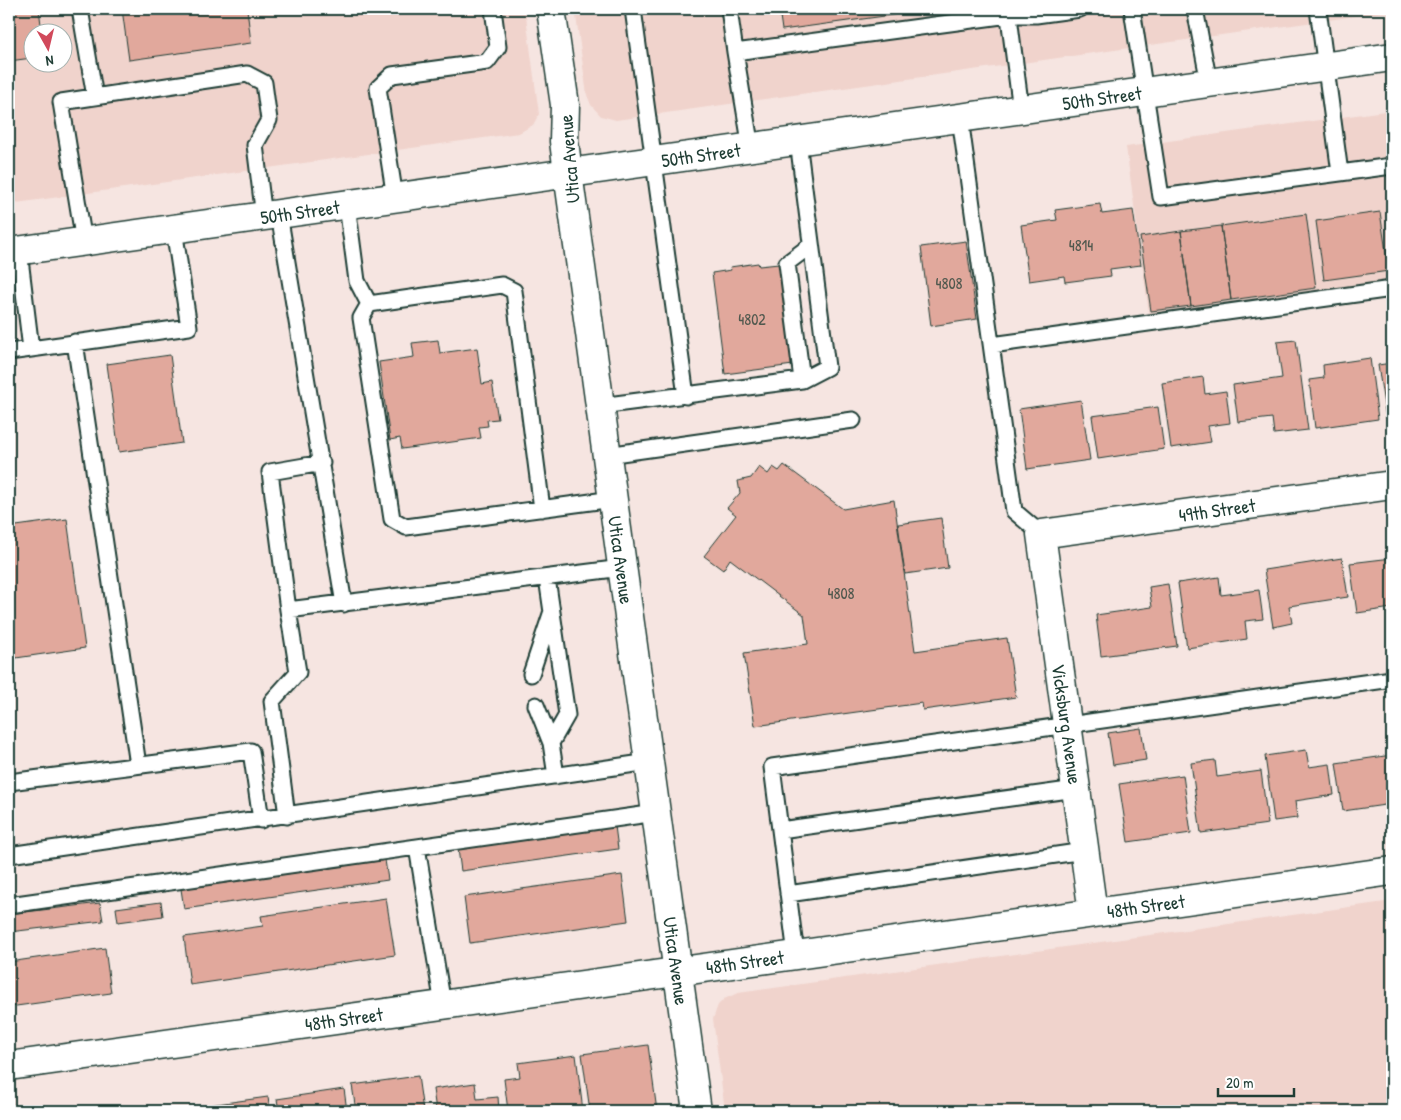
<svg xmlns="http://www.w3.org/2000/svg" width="1401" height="1120" viewBox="0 0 1401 1120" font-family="'Patrick Hand',sans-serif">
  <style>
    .built { fill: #f0d3cc; fill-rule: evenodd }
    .building { fill: #e1a89c; stroke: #1f3d34 }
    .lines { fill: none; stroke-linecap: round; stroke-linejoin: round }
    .lane-casing { stroke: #1f3d34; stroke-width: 19 }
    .street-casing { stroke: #1f3d34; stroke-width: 31 }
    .secondary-casing { stroke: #1f3d34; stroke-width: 31 }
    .lane { stroke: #fff; stroke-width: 15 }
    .street { stroke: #fff; stroke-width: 28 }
    .secondary { stroke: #fff; stroke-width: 28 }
    .labels { text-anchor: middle; stroke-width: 4; stroke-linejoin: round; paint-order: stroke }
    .number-label { font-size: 16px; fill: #50584e }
    .street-label { font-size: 19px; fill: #1f3d34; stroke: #fff }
  </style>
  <rect width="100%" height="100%" fill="#f6e5e1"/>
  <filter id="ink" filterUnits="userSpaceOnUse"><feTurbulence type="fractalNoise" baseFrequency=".02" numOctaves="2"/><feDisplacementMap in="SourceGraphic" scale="10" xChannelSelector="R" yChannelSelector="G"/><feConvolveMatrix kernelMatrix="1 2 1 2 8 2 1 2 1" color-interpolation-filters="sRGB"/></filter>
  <g filter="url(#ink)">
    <!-- built -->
    <path class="built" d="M9,9H525L539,114L533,125L519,133L9,204ZM32,32H62V62H32Z
      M575,9H1392V11L616,120L601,116L591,105L587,95Z
      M1392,110V280L1149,314L1126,147Z
      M1392,901V1111H725L713,1019L718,1005L724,999L738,993Z"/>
    <!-- building -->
    <path class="building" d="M9,9H39L42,32H32V58L9,61Z
      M122,9H247L251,43L129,60Z
      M779,9H936L782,30Z
      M1100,204L1102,214L1133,210L1141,265L1110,269L1111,276L1065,282L1064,276L1029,281L1021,225L1057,220L1055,210Z
      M1380,212L1389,271L1324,280L1316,221Z
      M1306,214L1316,288L1231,300L1221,226Z
      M1221,226L1231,300L1191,306L1181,231Z
      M1181,231L1191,306L1151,311L1140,237Z
      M966,241L977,319L931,326L921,247Z
      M758,263L759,266L779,264L793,365L725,374L712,273L731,270L730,267Z
      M438,340L440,353L477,348L482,384L492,382L498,419L487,420L488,426L479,427L481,438L402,449L400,438L390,440L379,362L414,357L412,343Z
      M1296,340L1308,430L1274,434L1272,418L1238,422L1233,385L1282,378L1277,342Z
      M170,355L182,443L119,452L107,364Z
      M1370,358L1378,419L1315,428L1309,380L1324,378L1323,365Z
      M1392,363V417L1386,418L1378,365Z
      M1203,377L1205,394L1226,391L1230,423L1208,426L1211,442L1171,448L1162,383Z
      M1081,400L1090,460L1027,469L1019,409Z
      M1158,407L1164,449L1098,459L1092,416Z
      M784,465L843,509L894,500L915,651L1007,638L1016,697L923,710L922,703L755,726L744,653L808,644L804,615L730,559L723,570L704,556L736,515L727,508L740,493L738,481L751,478L759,467L768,474L773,467L779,471Z
      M941,518L948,568L905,574L898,524Z
      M67,519L85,648L9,659V527Z
      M1342,558L1348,597L1289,606L1292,623L1273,627L1264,570Z
      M1392,558V608L1357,613L1350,563Z
      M1219,577L1221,595L1259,590L1263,619L1245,621L1247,639L1187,648L1178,583Z
      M1168,584L1177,646L1101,656L1096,615L1152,607L1149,587Z
      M1141,728L1146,760L1113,765L1108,733Z
      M1306,750L1309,767L1330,764L1334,795L1295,801L1297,818L1274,821L1265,756Z
      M1392,755V804L1343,811L1336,763Z
      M1215,760L1217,777L1261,771L1268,824L1201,833L1191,763Z
      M1183,775L1191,833L1128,842L1119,784Z
      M615,826L618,849L461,871L458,849Z
      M385,860L388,880L184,909L181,889Z
      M622,875L628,921L470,943L464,897Z
      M386,898L395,955L190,985L184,937L263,926L261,916Z
      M161,902L163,916L118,922L116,908Z
      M100,903L103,921L9,932V914Z
      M105,948L111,993L9,1007V962Z
      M648,1045L657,1111H617L616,1109L590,1111L582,1054Z
      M576,1055L583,1111H508L504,1079L520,1077L518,1063Z
      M418,1076L423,1111H356L352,1085Z
      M475,1083L477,1099L498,1097L499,1111H436L433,1089Z
      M344,1089L347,1111H279L277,1099Z
      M268,1097L270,1111H203L202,1106Z"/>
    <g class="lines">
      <!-- lane casing -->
      <g class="lane-casing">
        <path id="lane" d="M80,9L95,97
          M633,9L686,396
          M729,9L735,52
          M1008,9L1021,110
          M1132,9L1161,197L1340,173
          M1195,9L1209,83
          M1318,9L1340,173L1392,166
          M960,118L1014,511L1041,534
          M751,148L735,52L1009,15H1036L1080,9
          M395,198L378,88L392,75L487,62L498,47L493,9
          M347,205L357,281L369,304
          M279,214L344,604
          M84,242L61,102L247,74L264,83L269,120L255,145L264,217
          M19,251L31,349L189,327L174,229
          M75,342L138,765
          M992,345L1392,289
          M9,352L31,349
          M802,380L787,263L811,245
          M600,406L802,380L827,367L798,141
          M607,455L853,420
          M542,509L514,291L502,285L369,304L361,318L392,519L406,527L613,499
          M547,578L567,715L551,743L556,776
          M288,610L270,472L322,463
          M531,674L551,614
          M536,705L551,743
          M9,782L251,751L261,820
          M287,816L272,701L298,672L288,610L622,568
          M780,830L1076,789
          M417,847L443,1005
          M9,855L649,762
          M788,894L1084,851
          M9,905L656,813
          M796,955L772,767L1392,679"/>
      </g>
      <!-- street casing -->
      <g class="street-casing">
        <path id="street" d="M1093,913L1041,534L1392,485
          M9,1066L1392,871"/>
      </g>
      <!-- secondary casing -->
      <g class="secondary-casing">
        <path id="secondary" d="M551,9L565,105L564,141L568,173L697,1111
          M9,252L1392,57"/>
      </g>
      <!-- lane -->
      <use href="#lane" class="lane"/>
      <!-- street -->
      <use href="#street" class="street"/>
      <!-- secondary -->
      <use href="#secondary" class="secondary"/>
    </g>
  </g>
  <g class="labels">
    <!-- number labels -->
    <g class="number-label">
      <text x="1081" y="251">4814</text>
      <text x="949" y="289">4808</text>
      <text x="752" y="325">4802</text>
      <text x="841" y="599">4808</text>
    </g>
    <!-- street labels -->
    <g class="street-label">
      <text transform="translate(1102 98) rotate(-8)" y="7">50th Street</text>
      <text transform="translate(701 155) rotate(-8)" y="7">50th Street</text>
      <text transform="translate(569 159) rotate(-95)" y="7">Utica Avenue</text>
      <text transform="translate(300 212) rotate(-8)" y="7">50th Street</text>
      <text transform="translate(1217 510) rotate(-8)" y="7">49th Street</text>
      <text transform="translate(621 560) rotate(82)" y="7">Utica Avenue</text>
      <text transform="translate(1067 724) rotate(82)" y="7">Vicksburg Avenue</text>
      <text transform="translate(1146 906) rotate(-8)" y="7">48th Street</text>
      <text transform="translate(676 961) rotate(82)" y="7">Utica Avenue</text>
      <text transform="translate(745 962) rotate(-8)" y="7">48th Street</text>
      <text transform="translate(344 1019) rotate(-8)" y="7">48th Street</text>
    </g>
  </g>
  <!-- margin -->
  <rect width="1401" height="1120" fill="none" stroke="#fff" stroke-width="30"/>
  <rect x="15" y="15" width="1371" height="1090" fill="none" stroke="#1f3d34" stroke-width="2" filter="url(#ink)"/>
  <!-- north arrow -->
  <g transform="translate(48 48) rotate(172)"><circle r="24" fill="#ffffff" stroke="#a5b1ae"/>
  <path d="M0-4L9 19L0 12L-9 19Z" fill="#d1495b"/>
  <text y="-8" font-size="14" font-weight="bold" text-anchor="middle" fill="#1f3d34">N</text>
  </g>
  <!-- scale -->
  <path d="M1218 1088v8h76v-8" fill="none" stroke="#1f3d34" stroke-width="2.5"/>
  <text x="1226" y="1088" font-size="15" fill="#1f3d34" stroke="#ffffff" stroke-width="4" paint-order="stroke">20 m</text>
</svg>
